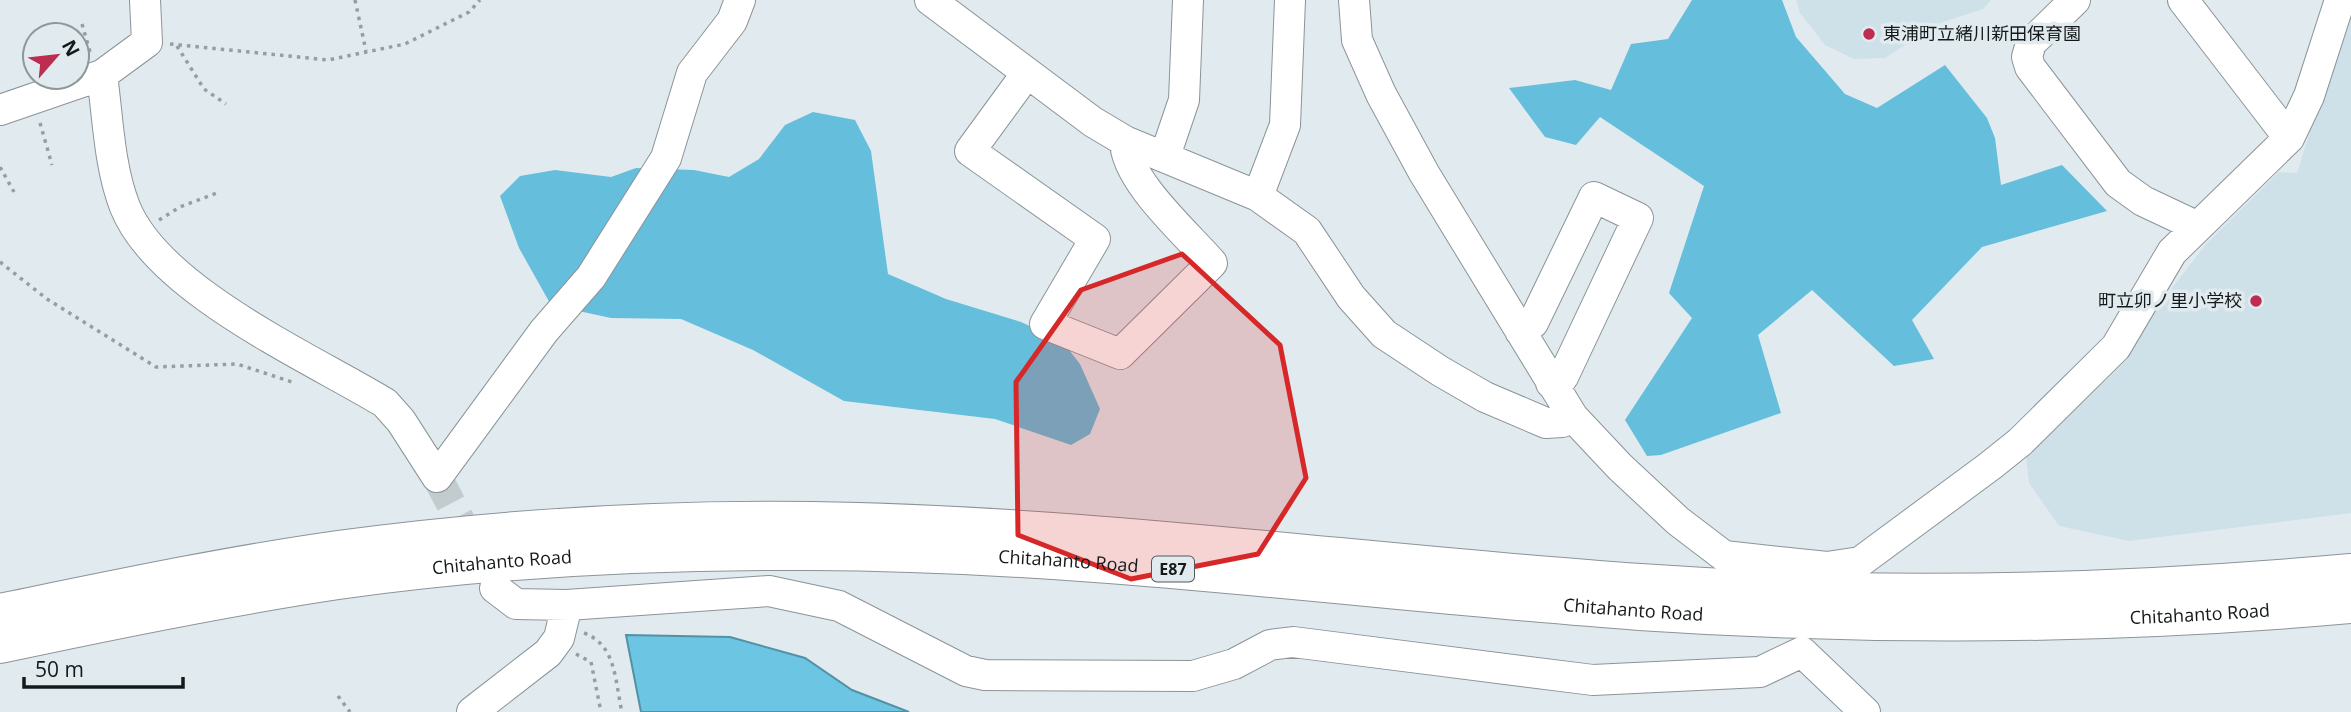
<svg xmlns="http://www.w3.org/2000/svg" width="2351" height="712" viewBox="0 0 2351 712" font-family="'Open Sans','Noto Sans JP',sans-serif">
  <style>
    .built { fill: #cee1e8 }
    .forest { fill: #65bedb }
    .water { fill: #6cc5e2; stroke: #5291a6; stroke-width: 2 }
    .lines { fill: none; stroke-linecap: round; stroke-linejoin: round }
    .minor-tunnel { stroke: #c2cccf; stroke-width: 30; stroke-dasharray: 30 15; stroke-linecap: butt }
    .minor-casing { stroke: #8b9498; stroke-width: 32 }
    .highway-casing { stroke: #8b9498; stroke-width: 40 }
    .path { stroke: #969ea1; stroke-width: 3.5; stroke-dasharray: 3.5 5; stroke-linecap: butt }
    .minor { stroke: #fff; stroke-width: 30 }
    .highway { stroke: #fff; stroke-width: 38 }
    .marked { fill: #d62828; fill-opacity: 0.2; stroke: #d62828; stroke-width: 5; stroke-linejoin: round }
    .poi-dot { fill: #bd2d52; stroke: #e1ebef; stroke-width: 2.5 }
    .labels { text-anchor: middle; stroke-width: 7; stroke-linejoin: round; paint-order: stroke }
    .shield { fill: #e1ebef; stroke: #52585a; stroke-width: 2 }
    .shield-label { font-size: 16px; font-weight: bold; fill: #15191a }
    .poi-label { font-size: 18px; fill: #15191a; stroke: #e1ebef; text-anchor: start }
    .street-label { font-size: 18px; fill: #15191a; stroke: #e1ebef }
  </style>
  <rect width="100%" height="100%" fill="#e1ebef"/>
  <!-- built -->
  <path class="built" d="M1796,0H1991L1983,9L1940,23L1885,58L1854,59L1825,45L1800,13Z
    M2351,0V513L2129,541L2059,526L2029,483L2025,448L2117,359L2206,244L2279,172L2297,173Z"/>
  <!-- forest -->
  <path class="forest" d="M1692,0H1782L1796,37L1845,94L1877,108L1945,65L1987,118L1995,138L2001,185L2062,165L2107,211L1982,247L1912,320L1934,359L1894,366L1812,290L1758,335L1781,413L1661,455L1647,456L1625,420L1692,318L1669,293L1704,186L1600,117L1576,145L1545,137L1509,88L1575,80L1611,90L1631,44L1668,39Z
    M813,112L855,120L871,151L888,274L946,299L1021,322L1062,341L1080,364L1100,409L1090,434L1071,445L995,419L844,401L753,350L681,319L611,318L551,305L519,248L500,196L520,176L555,170L611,177L636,168L694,170L729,177L759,159L785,125Z"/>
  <!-- water -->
  <path class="water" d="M626,635L730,637L805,658L852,690L909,712H641Z"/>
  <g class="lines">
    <!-- minor-tunnel -->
    <path class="minor-tunnel" d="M437,477L477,553"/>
    <!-- minor casing -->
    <g class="minor-casing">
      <path id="minor" d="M145,0L147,42L102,75C108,118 109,166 125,207C158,290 309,357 385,403L401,421L437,477L544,331L591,277L666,158L692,73L732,21L740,0
        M930,0L1093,122L1125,141L1258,196L1307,231L1351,297L1384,334L1440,371L1485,397L1546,423L1562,422L1573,417
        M1354,0L1357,40L1381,94L1424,173L1573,417L1620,467L1678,521L1724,556L1827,567L1860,562L1990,466L2020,442L2116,347L2172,252L2289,138L2309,96L2340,0
        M2075,0L2031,43L2027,57L2030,67L2118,183L2143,201L2196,226
        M2183,0L2289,138
        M1027,73L970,151L1095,239L1045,324L1120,354L1212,263C1187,234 1125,180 1125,141
        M0,110L102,75
        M1165,156L1184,100L1188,0
        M1258,196L1285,125L1290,0
        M1520,331L1533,323L1594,197L1638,218L1563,377L1551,383
        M495,588L516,604L567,605L769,591L839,606L966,671L985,675L1193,676L1234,664L1270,645L1293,642L1593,680L1760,672L1802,652L1865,712
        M472,712L548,653L559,638L567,605"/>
    </g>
    <!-- highway casing -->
    <g class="highway-casing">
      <g id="highway">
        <path d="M0,613C112,590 225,566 338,550C495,529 654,519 812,521C1089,525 1364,564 1640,583C1876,600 2115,594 2351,573"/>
        <path id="s1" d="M0,644C112,620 224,597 338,580C494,558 654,550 811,551C1089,552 1364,591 1640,611C1877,627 2114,625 2351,604"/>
      </g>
    </g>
    <!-- path -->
    <path class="path" d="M355,0L366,51
      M82,24L90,52
      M170,44L328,60L405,44L469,12L480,0
      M177,46L204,89L226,104
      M40,123L52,165
      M0,167L14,192
      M159,220L180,207L217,193
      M0,262L47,299L156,367L237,364L295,383
      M584,633C617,645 615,683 622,712
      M576,654L591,662L601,712
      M338,696L350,712"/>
    <!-- minor -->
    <use href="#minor" class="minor"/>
    <!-- highway -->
    <use href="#highway" class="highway"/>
  </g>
  <!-- marked area -->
  <path class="marked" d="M1182,254L1280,345L1306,478L1258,554L1131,579L1018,535L1016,382L1081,290Z"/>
  <!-- markers -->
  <g class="poi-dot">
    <circle cx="1869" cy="34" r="7"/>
    <circle cx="2256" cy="301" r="7"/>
  </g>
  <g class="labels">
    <!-- shield labels -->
    <rect class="shield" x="1152" y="556.5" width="42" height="25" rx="5"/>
    <g class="shield-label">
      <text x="1173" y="575">E87</text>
    </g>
    <!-- poi labels -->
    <g class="poi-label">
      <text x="1883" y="40">東浦町立緒川新田保育園</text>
      <text x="2242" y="307" text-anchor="end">町立卯ノ里小学校</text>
    </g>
    <!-- street labels -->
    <g class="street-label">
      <text dy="6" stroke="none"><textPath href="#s1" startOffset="1076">Chitahanto Road</textPath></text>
      <text dy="6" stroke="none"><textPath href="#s1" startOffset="509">Chitahanto Road</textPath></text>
      <text dy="6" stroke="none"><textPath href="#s1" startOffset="1643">Chitahanto Road</textPath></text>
      <text dy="6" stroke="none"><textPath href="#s1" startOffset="2210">Chitahanto Road</textPath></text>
    </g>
  </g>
  <!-- north arrow -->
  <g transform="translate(56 56) rotate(62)"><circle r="33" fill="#e1ebef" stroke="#8f979a" stroke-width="2"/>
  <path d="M0-5L12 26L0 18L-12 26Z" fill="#bd2d52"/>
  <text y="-10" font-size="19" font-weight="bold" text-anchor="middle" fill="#15191a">N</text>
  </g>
  <!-- scale -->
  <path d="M24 677v10h159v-10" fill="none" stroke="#15191a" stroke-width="3.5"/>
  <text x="35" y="677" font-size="21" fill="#15191a" stroke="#e1ebef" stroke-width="5" paint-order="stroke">50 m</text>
</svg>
